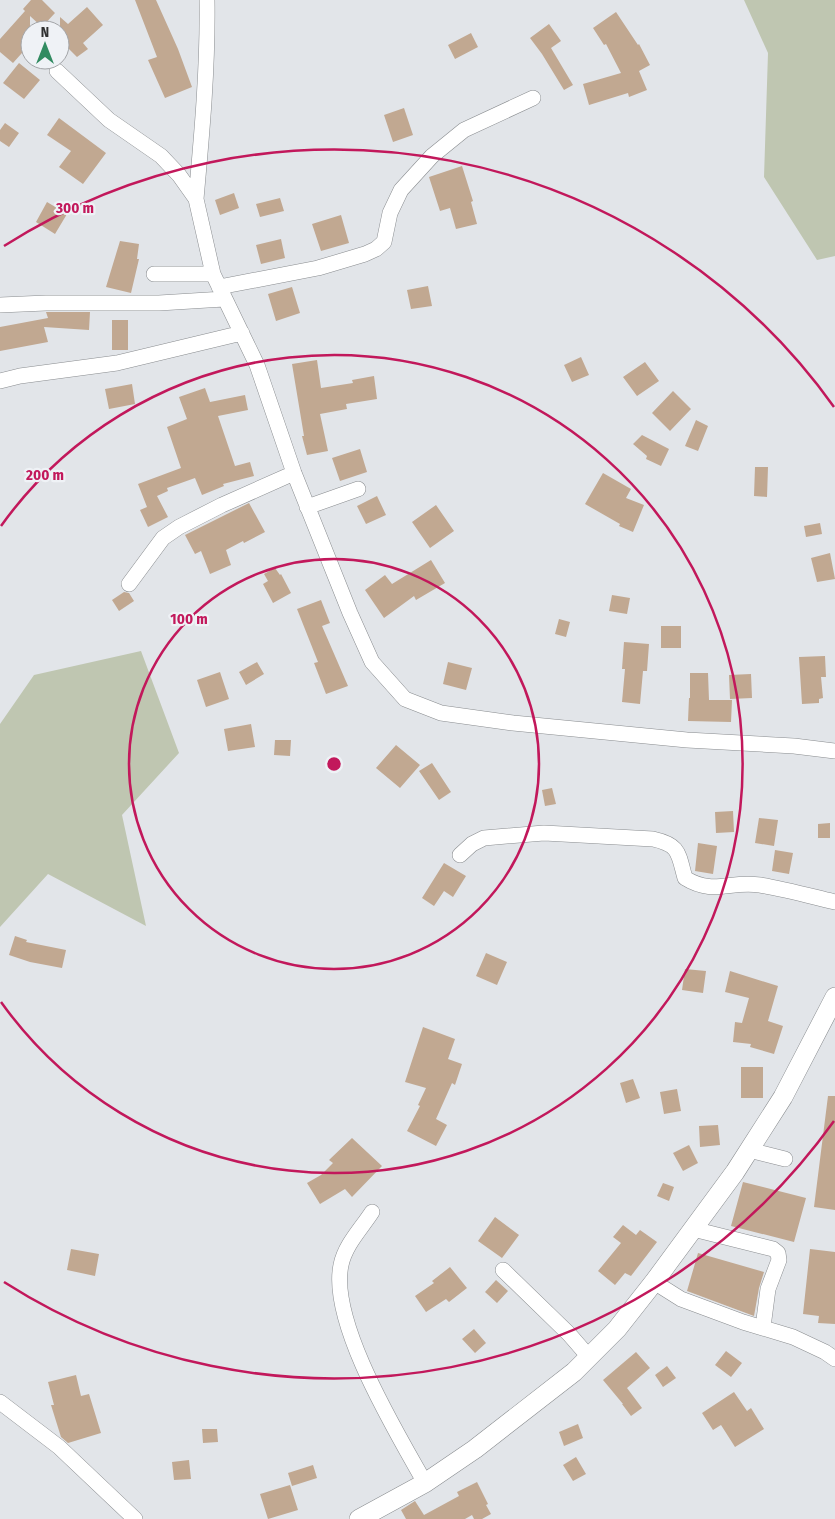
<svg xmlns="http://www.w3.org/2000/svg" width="835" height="1519" viewBox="0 0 835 1519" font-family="'Fira Sans Condensed',sans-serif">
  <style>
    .green { fill: #bfc6b1 }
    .building { fill: #c1a891 }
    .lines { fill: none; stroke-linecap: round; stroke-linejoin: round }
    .minor-casing { stroke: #898c8f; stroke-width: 16 }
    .tertiary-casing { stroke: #898c8f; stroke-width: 20 }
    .minor { stroke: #fff; stroke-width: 15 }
    .tertiary { stroke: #fff; stroke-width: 19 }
    .ring { fill: none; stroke: #c2185b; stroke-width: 2.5 }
    .centre { fill: #c2185b; stroke: #eff2f6; stroke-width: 2.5 }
    .ring-label { font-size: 15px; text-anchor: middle; font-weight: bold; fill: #c2185b; stroke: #eff2f6; stroke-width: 4.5; stroke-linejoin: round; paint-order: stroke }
  </style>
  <rect width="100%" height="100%" fill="#e2e5e9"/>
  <!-- green -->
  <path class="green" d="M744,0H835V256L817,260L764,177L768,53Z
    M141,651L179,753L122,815L146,926L48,874L0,927V724L34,675Z"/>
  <!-- building -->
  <path class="building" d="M31,0H42L55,13L42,27L30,16V44L13,63L0,52V39L25,11L23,9Z
    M135,0H156L178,49L192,87L165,98L148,60L157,57Z
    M87,7L103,25L83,43L88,49L77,57L68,48L60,54V17L68,24Z
    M616,12L638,45L639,44L650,65L639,71L647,90L629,97L628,93L589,105L583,84L621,73L606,44L604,45L593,28Z
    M549,24L561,41L551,48L573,85L564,90L542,54L530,38Z
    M471,33L478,47L455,59L448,45Z
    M19,63L40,80L24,99L3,83Z
    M404,108L413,135L393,142L384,115Z
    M59,118L106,153L83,184L59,167L71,151L47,135Z
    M5,123L19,133L9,147L0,141V130Z
    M462,166L473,201L471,202L477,224L456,229L450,208L440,211L429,177Z
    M234,193L239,208L220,215L215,200Z
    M280,198L284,211L260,217L256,204Z
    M47,202L67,214L55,234L36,222Z
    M341,215L349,243L321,251L312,224Z
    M281,239L285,258L261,264L256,245Z
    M120,241L139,244L137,259H139L131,293L106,287Z
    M428,286L432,306L411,309L407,290Z
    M292,287L300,313L276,321L268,294Z
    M46,312H90L89,330L44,327L48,342L0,351V327L48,318Z
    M112,320H128V350H112Z
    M581,357L589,375L572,382L564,365Z
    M317,360L321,388L353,383L352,380L374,376L377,399L346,404L347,409L320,414L328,451L307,455L302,436H304L292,364Z
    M645,362L659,381L637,396L623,377Z
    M132,384L135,404L109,409L105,389Z
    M205,388L210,402L245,395L248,410L218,416L235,466L250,462L254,476L223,484L224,486L202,495L195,478L167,488L168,491L157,496L168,517L148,527L140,510L147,507L138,484L181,468L167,427L187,419L179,397Z
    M673,391L691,409L670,431L652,413Z
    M696,420L708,426L698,451L685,446Z
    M642,435L669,449L661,466L646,459L647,456L633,444Z
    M360,449L367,472L340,481L332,458Z
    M755,467H768L767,497L754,496Z
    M603,473L631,489L626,498L644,505L633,532L619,526L620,524L585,504Z
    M377,496L386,515L366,524L357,506Z
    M249,503L265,532L244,543L243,541L226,550L231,565L210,574L201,551L195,554L185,535Z
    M436,505L454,531L430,548L412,522Z
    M820,523L822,534L806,537L804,526Z
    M830,553L835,579L817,582L811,558Z
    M431,560L445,583L416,600L414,596L384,618L365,590L385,575L392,584Z
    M275,568L280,575L281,574L291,593L273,603L263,584L268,581L264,574Z
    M124,592L129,593L134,601L119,611L112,600Z
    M612,595L630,598L627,614L609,611Z
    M321,600L330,623L322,626L348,686L326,694L314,663L318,662L297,609Z
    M559,619L570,622L566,637L555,634Z
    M661,626H681V648H661Z
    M624,642L649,644L647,671H643L640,704L622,702L625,669H622Z
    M825,656L826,677H821L823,698L819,699V703L802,704L799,657Z
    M257,662L264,674L246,685L239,672Z
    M448,662L472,668L466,690L443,684Z
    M220,672L229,699L206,707L197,680Z
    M690,673H708L709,700H732L731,722L688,721L689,698H690Z
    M751,674L752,698L730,699L729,675Z
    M251,724L255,747L228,751L224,729Z
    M275,740H291L290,756L274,755Z
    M396,745L420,765L400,788L376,768Z
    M432,763L451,792L439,800L419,771Z
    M552,788L556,804L545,806L542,790Z
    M733,811L734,832L716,833L715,812Z
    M759,818L778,820L774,846L755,843Z
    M830,823V838H818V824Z
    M698,843L717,846L713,874L695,871Z
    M775,850L793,853L789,874L772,871Z
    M444,863L466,876L453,897L444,891L434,906L422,898Z
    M15,936L27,940L26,942L66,950L62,968L30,962L9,955Z
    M486,953L507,962L497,985L476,976Z
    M685,969L706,971L703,993L682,990Z
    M730,971L778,986L768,1021L783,1026L774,1054L750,1047L751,1044L733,1042L735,1022L742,1023L749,998L725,992Z
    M423,1027L455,1039L448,1059L462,1064L455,1085L452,1083L436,1119L447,1125L436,1146L407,1131L420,1106L418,1105L426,1088L405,1082Z
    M741,1067H763V1098H741Z
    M633,1079L640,1098L626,1103L620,1083Z
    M677,1089L681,1111L664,1114L660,1092Z
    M828,1096H835V1210L814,1207Z
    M718,1125L720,1145L700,1147L699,1126Z
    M352,1138L382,1166L352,1197L345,1189L320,1204L307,1183L321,1175L333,1163L329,1160Z
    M689,1145L698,1163L683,1171L673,1153Z
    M743,1182L806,1198L794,1242L731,1226Z
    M663,1183L674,1187L669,1201L657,1196Z
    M495,1217L519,1235L502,1258L478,1241Z
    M623,1225L636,1235L640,1230L657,1242L631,1276L625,1273L615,1285L598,1271L621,1243L613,1237Z
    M71,1249L99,1254L95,1276L67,1270Z
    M810,1249L835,1252V1324L818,1323L819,1316L803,1314Z
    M698,1253L764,1272L759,1288L754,1316L687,1291Z
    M450,1267L467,1288L449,1302L446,1299L426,1312L415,1296L434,1283L432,1281Z
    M496,1280L508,1291L497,1303L485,1292Z
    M474,1329L486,1343L475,1353L462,1339Z
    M726,1351L742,1363L731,1377L715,1365Z
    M636,1352L650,1368L627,1388L642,1408L631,1416L622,1404H623L603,1380Z
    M667,1366L676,1378L663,1387L655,1375Z
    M76,1375L81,1396L89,1394L101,1433L68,1443L61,1437L51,1405H54L48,1382Z
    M734,1392L747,1411L751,1408L764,1429L735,1447L721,1425L713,1430L702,1413Z
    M578,1424L583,1438L564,1446L559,1432Z
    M202,1429H217L218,1442L203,1443Z
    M576,1457L586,1474L573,1481L563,1465Z
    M189,1460L191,1479L174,1480L172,1462Z
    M313,1465L317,1478L292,1486L288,1473Z
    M477,1482L488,1504L486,1505L491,1514L482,1519H474L472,1515L465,1519H406L401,1510L415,1501L424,1515L459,1496L457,1492Z
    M290,1485L298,1510L268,1519L260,1494Z"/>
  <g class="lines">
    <!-- minor casing -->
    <g class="minor-casing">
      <path id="minor" d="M57,71L109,120L161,156L179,175L196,199L213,274L257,365L294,473L350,613L372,662L405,699L441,713L513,723L687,740L794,746L835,751
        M196,199C202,133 208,66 207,0
        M154,274H213
        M219,287L318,268L365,254L376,249L384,242L390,213L401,190L432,156L464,130L533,98
        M0,305L46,303H159L224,299
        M0,381L20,376L117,363L242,333
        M307,507L358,489
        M129,584L163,538L179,527L222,505L294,473
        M460,855L472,844L484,838L544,833L653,839C680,845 678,853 685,878C714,896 730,880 760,885C785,889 810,896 835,902
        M749,1150L785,1159
        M372,1212C361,1229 345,1245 341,1265C329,1322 397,1433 425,1483
        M693,1229L773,1249L778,1253L779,1260L768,1289L763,1327
        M503,1270L569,1334L589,1357
        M654,1282L681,1299L743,1322L793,1337L825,1352L835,1359
        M0,1402L59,1447L135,1519"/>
    </g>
    <!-- tertiary casing -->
    <g class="tertiary-casing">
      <path id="tertiary" d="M359,1519L425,1483L475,1449L574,1372L617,1329L654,1282L735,1172L783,1097L835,997"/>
    </g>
    <!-- minor -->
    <use href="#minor" class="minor"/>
    <!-- tertiary -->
    <use href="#tertiary" class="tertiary"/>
  </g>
  <!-- distance rings -->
  <g class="ring">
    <circle cx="334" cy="764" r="205"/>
    <path d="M1 526A409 409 0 1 1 1 1002"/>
    <path d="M834 1121A614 614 0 0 1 4 1282M4 246A614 614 0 0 1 834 407"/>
  </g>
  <circle cx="334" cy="764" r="8" class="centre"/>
  <g class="ring-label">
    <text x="75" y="213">300 m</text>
    <text x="45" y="480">200 m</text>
    <text x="189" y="624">100 m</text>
  </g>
  <!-- north arrow -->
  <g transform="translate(45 45)"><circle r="24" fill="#eff2f6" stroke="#a3a5a8"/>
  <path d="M0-4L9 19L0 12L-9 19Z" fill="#318b61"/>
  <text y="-8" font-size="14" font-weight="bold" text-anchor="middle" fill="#303132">N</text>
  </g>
</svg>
